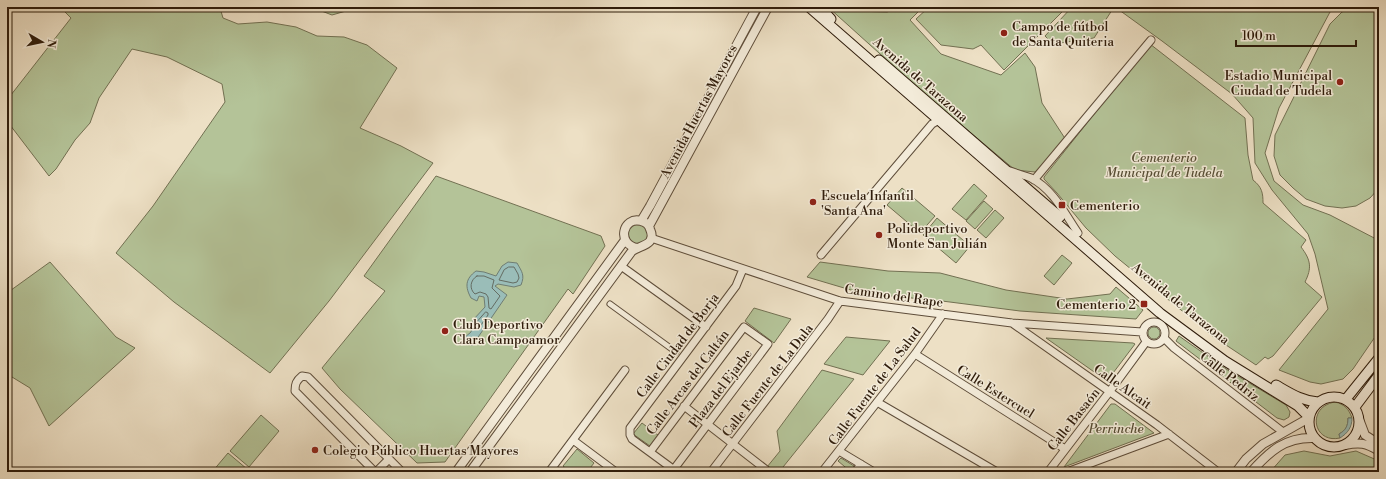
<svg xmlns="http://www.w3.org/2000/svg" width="1386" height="479" viewBox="0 0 1386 479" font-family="'Libre Bodoni',serif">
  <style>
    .green { fill: #b4c398; stroke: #727052 }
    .water { fill: #9abdb8; stroke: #6f7d73 }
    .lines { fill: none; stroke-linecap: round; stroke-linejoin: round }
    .shore { stroke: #646c62; stroke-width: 1 }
    .pedestrian-casing { stroke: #5e4d3a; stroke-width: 7 }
    .minor-casing { stroke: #5e4d3a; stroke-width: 9 }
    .tertiary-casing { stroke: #5e4d3a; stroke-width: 10 }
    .secondary-casing { stroke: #2f1c0b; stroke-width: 11 }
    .pedestrian { stroke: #f3ebd9; stroke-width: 5 }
    .minor { stroke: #f3ebd9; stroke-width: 7 }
    .tertiary { stroke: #f3ebd9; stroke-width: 8 }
    .secondary { stroke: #f3ebd9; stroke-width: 9 }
    .poi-dot { fill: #8f2418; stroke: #f3ebd9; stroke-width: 1.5 }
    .labels { text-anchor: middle; stroke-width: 3; stroke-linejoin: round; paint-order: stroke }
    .poi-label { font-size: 13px; fill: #2f1c0b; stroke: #f3ebd9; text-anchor: start }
    .street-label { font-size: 13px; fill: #2f1c0b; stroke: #f3ebd9 }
    .park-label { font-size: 13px; font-style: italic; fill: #574e35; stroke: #f3ebd9 }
  </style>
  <rect width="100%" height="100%" fill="#ede0c5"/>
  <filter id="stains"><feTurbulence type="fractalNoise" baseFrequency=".005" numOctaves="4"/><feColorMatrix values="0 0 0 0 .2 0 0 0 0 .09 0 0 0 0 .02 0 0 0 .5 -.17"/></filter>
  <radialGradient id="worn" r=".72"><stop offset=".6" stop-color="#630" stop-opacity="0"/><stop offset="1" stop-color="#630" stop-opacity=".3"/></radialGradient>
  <!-- green -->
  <path class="green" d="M60,7H222L220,8L223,18L238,24L267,22L296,27L317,36L344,37L367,45L397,68L360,128L401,146L433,163L329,301L270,373L174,302L116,253L153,206L225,102L222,84L167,57L132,49L99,98L90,123L75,140L56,169L49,176L7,121V100L71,18Z
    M311,7H356L353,9L332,15Z
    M828,7H849L852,11L887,12L902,7H921L922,8L910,20L941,54L1001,75L1025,53L1035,67L1042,103L1066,140L1035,172L1015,170L920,90Z
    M929,7H1067L1004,70L981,45L973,49L941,45L916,19Z
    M1072,7H1114L1094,38L1053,44L1045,36Z
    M1115,7H1336L1330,12L1279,108L1265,153L1274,181L1303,205L1330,215L1378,240L1379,242V331L1353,369L1343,379L1321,384L1310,382L1279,370L1328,309L1315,254L1308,234L1272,190L1255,163L1253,118L1232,94L1162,41Z
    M1353,7H1379V188L1370,198L1356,206L1342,208L1325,206L1306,199L1293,188L1280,175L1274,156L1275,135L1330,24L1342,12Z
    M1150,44L1245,118L1248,155L1253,180C1262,187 1263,193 1263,203L1306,240L1301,247C1311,260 1312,268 1305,282L1322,297L1273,356L1268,359L1265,357L1256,365L1214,337L1115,256L1086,228L1057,193L1044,179V177Z
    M436,176L601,236L605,246L573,294L568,289L445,462L417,463L340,389L322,368L385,291L364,276Z
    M974,184L987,196L966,220L952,209Z
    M902,188L935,216L920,233L887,205Z
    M984,201L993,209L975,229L966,221Z
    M995,210L1004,218L986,238L977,230Z
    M937,218L970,246L956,263L923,235Z
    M628 234a10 10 0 1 1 20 0a10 10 0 1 1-20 0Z
    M1062,255L1072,263L1054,285L1044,276Z
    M50,262L116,337L135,348L49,426L30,388L12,377L7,380V293Z
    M820,262L888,271L940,273L1006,290L1067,299L1110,294L1116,287L1143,310L1136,319L1020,311L942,301L861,293L807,277Z
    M754,308L791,319L774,343L745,321Z
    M1148 333a6 6 0 1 1 12 0a6 6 0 1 1-12 0Z
    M1179,336L1226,369L1286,405L1290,412L1289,417L1284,420L1277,418L1176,341Z
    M846,337L890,341L863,375L824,364Z
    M1046,338L1133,343L1135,344L1107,381Z
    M822,370L854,379L779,472H774L767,467L780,451L777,431Z
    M1335,402C1344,404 1349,409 1352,418H1348C1348,426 1346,430 1339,434L1340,438C1313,444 1306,407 1335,402Z
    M1111,404H1115L1154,433L1064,467Z
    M261,415L279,431L249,467L230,451Z
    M642,423L658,435L650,446L633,434Z
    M577,449L594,463L587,472H570L563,466Z
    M1304,451L1330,456L1356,451L1379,461V472H1270L1285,455Z
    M228,453L247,469L244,472H212Z
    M841,458L854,466V468L851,472L838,461Z"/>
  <!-- water -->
  <path class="water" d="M508,262L517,263C522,272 525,275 521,285L514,287L498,284L495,286L507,295L472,346L464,338L471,332L473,320L485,307L484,297L479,296L477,301L471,298C465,287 465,279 476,271L484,272L496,276L502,266Z
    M1348,418H1352C1352,427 1348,433 1340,438L1339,434C1346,430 1348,426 1348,418Z"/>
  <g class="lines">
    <!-- shore -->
    <path class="shore" d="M509,267H514L518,274L519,278L517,282L513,283L499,280L504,270Z
      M477,276H484L494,280L492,288L500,296L491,309L489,308L488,297L486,294L480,292L475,294C469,289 470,280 477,276Z
      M486,312L488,313V315L479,328H477V322Z"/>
    <!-- pedestrian casing -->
    <g class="pedestrian-casing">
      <path id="pedestrian" d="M610,304L676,352"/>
    </g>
    <!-- minor casing -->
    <g class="minor-casing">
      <path id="minor" d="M1010,171C1017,174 1024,175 1031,178C1053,189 1065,214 1078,233
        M1034,180L1151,40
        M651,238L840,301L1012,323L1142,332
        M821,255L932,124L939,120
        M621,266L706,327
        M1143 333a11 11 0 1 1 22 0a11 11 0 1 1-22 0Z
        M1012,323L1157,425L1218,472
        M1164,338L1174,348L1283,432
        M915,354L1065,449
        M877,402L997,472
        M684,406L769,472
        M573,440L616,472
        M839,451L874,472
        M650,452L744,327L768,344L674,469
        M375,472L295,391C295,384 296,381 302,376L308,377L402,472
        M376,472L389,459
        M549,472L625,370
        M677,472L632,439L630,435V428L736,286L743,269
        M711,472L828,319L840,301
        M822,472L915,354L943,314
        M855,472L861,464
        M1048,472L1110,391L1146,342
        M1067,472L1169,434"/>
    </g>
    <!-- tertiary casing -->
    <g class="tertiary-casing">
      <path id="tertiary" d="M641,221L650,206L757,7
        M649,226L768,7
        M1359,419L1365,435L1379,444
        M1345,445C1360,442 1366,443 1379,451
        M456,472L625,240
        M470,472L632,251C641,245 657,245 650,229C649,225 646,222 641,221C623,216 616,244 637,248
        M1236,472L1246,459L1263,444L1309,418
        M1251,472C1270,451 1285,437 1314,438"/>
    </g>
    <!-- secondary casing -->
    <g class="secondary-casing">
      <path id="secondary" d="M809,7L1160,313L1225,361L1298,406L1309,417
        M820,7L831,19
        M879,60L1060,217
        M1276,385C1290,393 1302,401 1318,402
        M1309 422a25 25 0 1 1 50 0a25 25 0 1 1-50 0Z
        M1346,399L1379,358
        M1355,407L1379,375"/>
    </g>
    <!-- pedestrian -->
    <use href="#pedestrian" class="pedestrian"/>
    <!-- minor -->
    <use href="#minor" class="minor"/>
    <!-- tertiary -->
    <use href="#tertiary" class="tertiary"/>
    <!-- secondary -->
    <use href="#secondary" class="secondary"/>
  </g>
  <!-- markers -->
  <g class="poi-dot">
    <circle cx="1004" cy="33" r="4"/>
    <circle cx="1340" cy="82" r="4"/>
    <circle cx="813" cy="202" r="4"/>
    <rect x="1058" y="201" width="8" height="8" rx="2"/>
    <circle cx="879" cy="235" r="4"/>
    <rect x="1140" y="300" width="8" height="8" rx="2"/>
    <circle cx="445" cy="331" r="4"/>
    <circle cx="315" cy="450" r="4"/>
  </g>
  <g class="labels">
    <!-- poi labels -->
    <g class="poi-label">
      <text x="1012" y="31">Campo de fútbol<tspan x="1012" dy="15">de Santa Quiteria</tspan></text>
      <text x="1332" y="80" text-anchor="end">Estadio Municipal<tspan x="1332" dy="15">Ciudad de Tudela</tspan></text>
      <text x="821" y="200">Escuela Infantil<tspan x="821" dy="15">'Santa Ana'</tspan></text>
      <text x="1070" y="210">Cementerio</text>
      <text x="887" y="233">Polideportivo<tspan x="887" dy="15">Monte San Julián</tspan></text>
      <text x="1136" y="309" text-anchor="end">Cementerio 2</text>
      <text x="453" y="329">Club Deportivo<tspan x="453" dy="15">Clara Campoamor</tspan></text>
      <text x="323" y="455">Colegio Público Huertas Mayores</text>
    </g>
    <!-- street labels -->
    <g class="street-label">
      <text transform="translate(921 79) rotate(41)" y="5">Avenida de Tarazona</text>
      <text transform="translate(698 111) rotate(-62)" y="5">Avenida Huertas Mayores</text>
      <text transform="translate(894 295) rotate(8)" y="5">Camino del Rape</text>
      <text transform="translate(1181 303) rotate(39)" y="5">Avenida de Tarazona</text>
      <text transform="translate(677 345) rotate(-53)" y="5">Calle Ciudad de Borja</text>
      <text transform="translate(1230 376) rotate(38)" y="5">Calle Pedriz</text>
      <text transform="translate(767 380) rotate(-52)" y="5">Calle Fuente de La Dula</text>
      <text transform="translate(687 382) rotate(-53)" y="5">Calle Arcas del Caltán</text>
      <text transform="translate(874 386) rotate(-53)" y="5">Calle Fuente de La Salud</text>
      <text transform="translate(1123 386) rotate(35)" y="5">Calle Alcait</text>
      <text transform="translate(720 388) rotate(-53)" y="5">Plaza del Ejarbe</text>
      <text transform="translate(996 391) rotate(32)" y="5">Calle Estercuel</text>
      <text transform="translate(1073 419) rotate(-52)" y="5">Calle Basaón</text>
    </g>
    <!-- park labels -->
    <g class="park-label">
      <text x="1164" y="162">Cementerio<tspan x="1164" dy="15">Municipal de Tudela</tspan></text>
      <text x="1116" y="433">Perrinche</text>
    </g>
  </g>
  <!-- margin -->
  <rect width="1386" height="479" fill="none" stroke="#ede0c5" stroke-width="24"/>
  <rect x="8" y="8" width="1370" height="463" fill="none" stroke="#2f1c0b" stroke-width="2"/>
  <rect x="12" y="12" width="1362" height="455" fill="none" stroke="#2f1c0b"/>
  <!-- north arrow -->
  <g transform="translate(42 42) rotate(99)" stroke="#f3ebd9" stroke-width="3" paint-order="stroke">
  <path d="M0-3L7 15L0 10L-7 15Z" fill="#2f1c0b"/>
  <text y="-6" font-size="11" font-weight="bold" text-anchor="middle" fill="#2f1c0b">N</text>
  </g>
  <!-- scale -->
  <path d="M1236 40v6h120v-6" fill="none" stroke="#2f1c0b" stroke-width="2"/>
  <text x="1242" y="40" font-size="12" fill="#2f1c0b" stroke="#f3ebd9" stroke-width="3" paint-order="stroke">100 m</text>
  <rect width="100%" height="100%" filter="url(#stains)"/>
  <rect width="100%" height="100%" fill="url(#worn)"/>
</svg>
